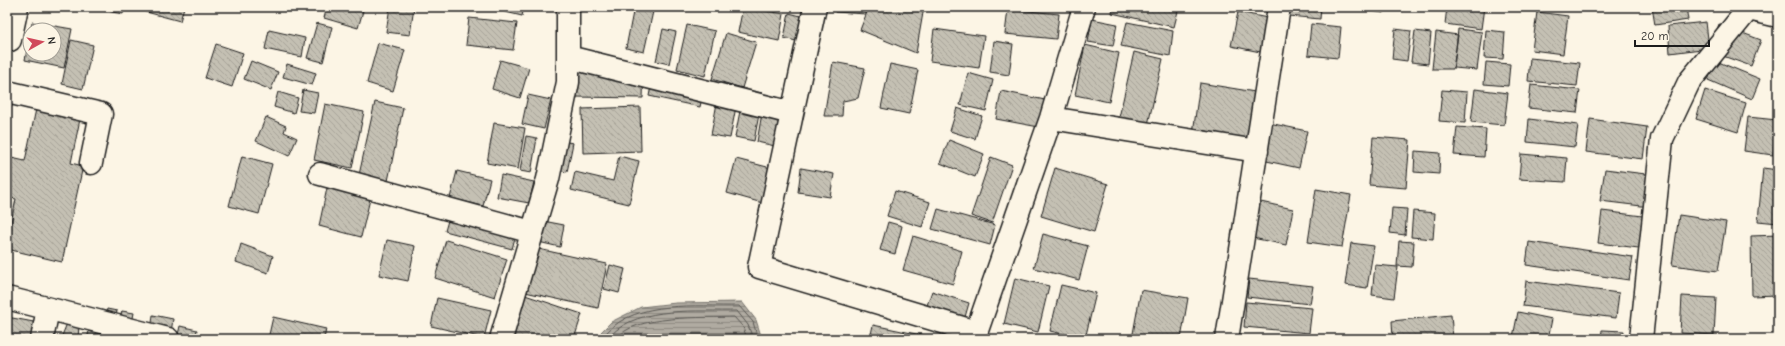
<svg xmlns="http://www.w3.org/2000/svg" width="1785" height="346" viewBox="0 0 1785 346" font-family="'Comic Neue',sans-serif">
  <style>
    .water { fill: url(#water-rules); stroke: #75726c }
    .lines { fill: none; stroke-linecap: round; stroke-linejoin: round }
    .shore { stroke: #575551; stroke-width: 1 }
    .building { fill: url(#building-back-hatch); stroke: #1c1c1c }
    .minor-casing { stroke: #1c1c1c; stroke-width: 25 }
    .major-casing { stroke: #1c1c1c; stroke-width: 25 }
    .minor { stroke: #fcf5e5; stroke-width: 22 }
    .major { stroke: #fcf5e5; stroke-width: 22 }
  </style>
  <defs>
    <pattern id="water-rules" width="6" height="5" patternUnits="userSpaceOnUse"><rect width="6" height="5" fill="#b0aba1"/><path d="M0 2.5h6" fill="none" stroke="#8e8a82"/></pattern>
    <pattern id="building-back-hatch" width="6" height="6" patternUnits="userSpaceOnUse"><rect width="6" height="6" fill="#c4c0b3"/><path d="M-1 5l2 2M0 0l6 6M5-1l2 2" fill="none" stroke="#a8a499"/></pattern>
  </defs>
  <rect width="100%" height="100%" fill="#fcf5e5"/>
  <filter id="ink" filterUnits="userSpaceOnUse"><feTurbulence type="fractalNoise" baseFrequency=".025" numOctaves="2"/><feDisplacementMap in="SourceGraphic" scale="8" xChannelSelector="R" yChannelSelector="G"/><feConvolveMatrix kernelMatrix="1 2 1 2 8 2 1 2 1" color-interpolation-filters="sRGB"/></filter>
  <g filter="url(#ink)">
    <!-- water -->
    <path class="water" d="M742,302L756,320L762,339H602L601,332L611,322L641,307L676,303Z"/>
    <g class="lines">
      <!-- shore -->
      <path class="shore" d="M606,339V333C638,299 696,307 739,306L753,322L758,339
        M611,339V335C640,305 698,312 737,311L748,325L753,339
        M617,339C631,314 707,318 734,317L743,327L747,339"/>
    </g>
    <!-- building -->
    <path class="building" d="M33,7H51L50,11Z
      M84,7H124L123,14Z
      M136,7H184L180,21L135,9Z
      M327,7H351L363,11L358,28L324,18Z
      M390,7H414L410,35L386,32Z
      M494,7H524L522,16L493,9Z
      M634,7H654L644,52L626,48Z
      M743,7L784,14L779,41L738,32Z
      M835,7H867L866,14L835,12Z
      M869,7H924L916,53L860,30Z
      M1113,7H1179L1174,27L1112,13Z
      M1290,7H1321L1320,19L1289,16Z
      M1344,7H1385L1384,13Z
      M1447,7H1484L1481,29L1445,24Z
      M1652,7H1686L1688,20L1655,25Z
      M1008,9L1059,14L1056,39L1005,34Z
      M1238,12L1287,22L1280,56L1231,46Z
      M1537,12L1568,16L1563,54L1532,50Z
      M789,13L809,18L804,43L784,38Z
      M469,18L517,23L513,50L466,45Z
      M1092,19L1117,24L1113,46L1088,42Z
      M32,22L72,29L64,68L25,60L30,34V54H54V30H31Z
      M1127,22L1173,31L1170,56L1121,46Z
      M1706,22L1709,48L1670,53L1668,26Z
      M317,23L332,27L323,62L307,58Z
      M1311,24L1341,27L1338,58L1308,55Z
      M1719,24L1761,40L1751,66L1709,51Z
      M687,25L715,31L705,76L677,69Z
      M663,29L676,32L669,64L656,61Z
      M934,29L984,36L979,68L930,61Z
      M1395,29L1411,31L1407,61L1392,59Z
      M1458,29L1482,32L1477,70L1454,68Z
      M269,30L305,38L302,57L265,49Z
      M1486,30L1505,32L1503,59L1484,58Z
      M1415,31L1431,33L1428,64L1411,62Z
      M1436,32L1458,35L1453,69H1432Z
      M726,33L756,42L742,88L712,79Z
      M71,40L93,45L83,89L62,84Z
      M994,41L1013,44L1009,75L990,72Z
      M378,43L405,50L393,91L367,83Z
      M216,44L243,53L232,87L205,78Z
      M1085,45L1119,53L1109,102L1075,95Z
      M1134,52L1163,59L1144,142L1115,135Z
      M1530,58L1580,63L1577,86L1528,81Z
      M500,60L529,68L520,98L492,89Z
      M251,61L278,72L271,90L244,79Z
      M1716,61L1760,79L1752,99L1708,80Z
      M575,62L644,64L643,98L574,97Z
      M833,62L865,68L858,98L843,101L842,116H824Z
      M1486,62L1510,64L1508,86L1484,84Z
      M287,64L316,73L312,85L283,77Z
      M890,64L918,70L909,114L881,108Z
      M654,72L705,82L700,107L649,96Z
      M968,73L993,80L986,111L960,105Z
      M1200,83L1255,92L1248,141L1193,133Z
      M1531,85L1580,90L1577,113L1528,108Z
      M720,87L739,91L730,138L711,135Z
      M1475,89L1508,93L1504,125L1471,122Z
      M303,90L318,93L314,113L299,111Z
      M744,90L763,93L754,141L735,137Z
      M1442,90L1467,92L1465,123L1439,121Z
      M1705,90L1746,103L1738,132L1696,119Z
      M1001,91L1045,100L1039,127L996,119Z
      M278,92L298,98L294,113L274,107Z
      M528,95L551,100L544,129L522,124Z
      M765,95L784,99L775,146L757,142Z
      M375,102L403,108L388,181L359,175Z
      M325,104L364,112L352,168L314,160Z
      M640,107L641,151L583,153L582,109Z
      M957,108L982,116L975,139L950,131Z
      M36,109L80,119L71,163L83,166L62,262L7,249V241L16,199L7,197V157L25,161Z
      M266,117L286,126L284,132L297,138L289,156L256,141Z
      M1748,117L1777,120L1773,155L1744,151Z
      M1529,119L1578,125L1575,147L1527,142Z
      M1590,119L1647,127L1643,159L1586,152Z
      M494,123L525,128L518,169L487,163Z
      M1269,123L1307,131L1299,168L1262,160Z
      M1457,127L1486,129L1484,157L1454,155Z
      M526,136L537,138L531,173L520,171Z
      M1373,137L1410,140L1406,188L1369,185Z
      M550,139L573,143L567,172L544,168Z
      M949,140L984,154L975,177L940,163Z
      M1415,151L1440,153L1439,174L1414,172Z
      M1521,154L1567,158L1565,182L1519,179Z
      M242,156L272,164L259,214L229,206Z
      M619,156L639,161L629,204L571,190L575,172L613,181Z
      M991,157L1012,165L992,223L971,216Z
      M736,159L775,169L766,204L727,193Z
      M801,168L834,174L830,197L798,192Z
      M1055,168L1108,184L1094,232L1041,216Z
      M1763,168L1778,170V223L1758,221Z
      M1605,169L1662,176L1658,208L1600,201Z
      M457,171L490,179L483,206L450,198Z
      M501,175L534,182L529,203L497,197Z
      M327,188L370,199L361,237L319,226Z
      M1316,189L1351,195L1342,247L1308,242Z
      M895,191L930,202L922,227L887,216Z
      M1256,201L1293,209L1286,245L1248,237Z
      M1392,208L1407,209L1405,235L1390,233Z
      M938,209L995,225L990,245L932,229Z
      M1413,211L1435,213L1433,239L1411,237Z
      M1602,211L1659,218L1655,250L1598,243Z
      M1679,215L1726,222L1718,271L1672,265Z
      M449,217L516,234L512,249L445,231Z
      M538,220L564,225L560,247L534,241Z
      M888,222L902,226L895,254L880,250Z
      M1043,234L1088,246L1079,280L1034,268Z
      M1778,235V295L1752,296L1751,236Z
      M913,236L962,251L953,284L903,270Z
      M387,240L415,246L408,281L379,275Z
      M446,240L507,259L495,297L435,278Z
      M1399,241L1414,242L1412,267L1397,266Z
      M1529,242L1633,257L1629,280L1526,265Z
      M1351,243L1374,246L1367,288L1345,285Z
      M241,244L273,256L268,273L236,262Z
      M534,248L607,264L598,308L525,292Z
      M610,265L625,269L619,293L604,289Z
      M1375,265L1398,267L1394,298L1372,295Z
      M1015,278L1049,286L1038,332L1004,324Z
      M1249,279L1313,286L1310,304L1247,297Z
      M1526,281L1619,293L1616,318L1523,306Z
      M1061,285L1096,293L1085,339L1050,331Z
      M1141,290L1188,298L1181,339H1132Z
      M932,291L969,303L963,324L925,311Z
      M525,295L582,314L574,339H522L512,336Z
      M1682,296L1716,298L1714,335L1680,333Z
      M437,298L491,310L484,338L431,326Z
      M1246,302L1312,308L1309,333L1244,327Z
      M107,309L117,311L113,332L102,330Z
      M122,311L134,313L129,337L116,334Z
      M1518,312L1552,319L1548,339H1522L1513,337Z
      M153,315L173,319L170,339H150Z
      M1451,315L1453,339H1393L1392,321Z
      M7,317L39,323L36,339H7Z
      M273,317L326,329L324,339H268Z
      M68,321L79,325L78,339H45V336L61,338Z
      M873,325L926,336L925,339H870Z
      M180,326L197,330L195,339H177Z
      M1602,330L1624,331L1623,339H1601Z
      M89,331L106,336L105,339H87Z
      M1345,337L1373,339H1345Z"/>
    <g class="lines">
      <!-- minor casing -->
      <g class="minor-casing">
        <path id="minor" d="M815,7L759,267L976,332
          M1749,9L1778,16
          M7,40H10L17,7
          M568,57L792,113
          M7,92L101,114L91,163
          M1051,118L1257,151
          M320,174L532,232
          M7,298L168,339
          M42,339L48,309
          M501,339L548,179L568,82V7
          M974,339L1051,118L1084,7
          M1227,339L1279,7"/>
      </g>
      <!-- major casing -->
      <g class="major-casing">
        <path id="major" d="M1641,339L1662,139L1689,82L1750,7"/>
      </g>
      <!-- minor -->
      <use href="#minor" class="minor"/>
      <!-- major -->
      <use href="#major" class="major"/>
    </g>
  </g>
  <!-- margin -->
  <rect width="1785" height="346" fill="none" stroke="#fcf5e5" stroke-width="24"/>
  <rect x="12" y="12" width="1761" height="322" fill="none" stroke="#1c1c1c" stroke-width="1.5" filter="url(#ink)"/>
  <!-- north arrow -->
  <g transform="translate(42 42) rotate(82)"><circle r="19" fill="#fcf5e5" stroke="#a29e95"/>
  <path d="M0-3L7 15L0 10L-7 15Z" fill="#d1495b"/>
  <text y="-6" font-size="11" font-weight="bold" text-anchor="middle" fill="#1c1c1c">N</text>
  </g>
  <!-- scale -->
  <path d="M1635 40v6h74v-6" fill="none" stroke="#1c1c1c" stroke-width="2"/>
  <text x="1641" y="40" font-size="12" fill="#1c1c1c" stroke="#fcf5e5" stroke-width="3" paint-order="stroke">20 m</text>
</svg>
